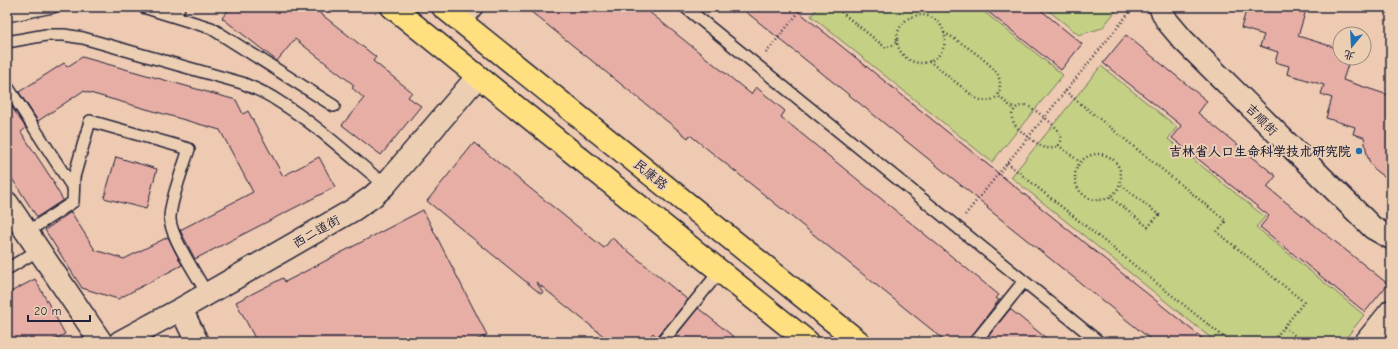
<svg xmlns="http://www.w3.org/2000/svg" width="1398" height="349" viewBox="0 0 1398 349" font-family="'Comic Neue','LXGW WenKai TC',sans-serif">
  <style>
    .green { fill: #c4d084; stroke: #737960 }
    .building { fill: #e7aea6; stroke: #22223b }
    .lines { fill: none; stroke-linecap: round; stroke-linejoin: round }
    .service-casing { stroke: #22223b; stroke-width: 14 }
    .minor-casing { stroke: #22223b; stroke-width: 25 }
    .tertiary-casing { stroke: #22223b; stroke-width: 25 }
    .primary-casing { stroke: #22223b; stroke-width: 25 }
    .path { stroke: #22223b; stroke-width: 2.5; stroke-dasharray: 1 3; stroke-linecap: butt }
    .service { stroke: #eccfb3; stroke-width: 11 }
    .minor { stroke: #eccfb3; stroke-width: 22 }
    .tertiary { stroke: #eccfb3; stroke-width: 22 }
    .primary { stroke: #ffdf80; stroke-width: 22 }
    .poi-dot { fill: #1f6fb2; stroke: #eccfb3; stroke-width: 1.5 }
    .labels { text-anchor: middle; stroke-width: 4; stroke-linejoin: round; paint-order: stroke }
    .street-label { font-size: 13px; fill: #22223b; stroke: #eccfb3 }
    .poi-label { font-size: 13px; font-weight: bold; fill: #22223b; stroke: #eccfb3; text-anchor: end }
  </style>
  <rect width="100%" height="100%" fill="#edcab1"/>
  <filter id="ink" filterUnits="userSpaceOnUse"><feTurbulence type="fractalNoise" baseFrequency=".025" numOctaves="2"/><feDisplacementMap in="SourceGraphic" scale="8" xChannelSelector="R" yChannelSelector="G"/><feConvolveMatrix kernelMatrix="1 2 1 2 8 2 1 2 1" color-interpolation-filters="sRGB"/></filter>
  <g filter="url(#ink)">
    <!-- green -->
    <path class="green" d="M818,7H978L1063,75L992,162L811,16Z
      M1044,7H1119L1102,28L1079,35Z
      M1101,66L1177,127L1168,139L1265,217L1256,227L1364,315L1343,342H1216L1011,177Z"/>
    <!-- building -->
    <path class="building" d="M231,7H312L376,57L373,61L412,92L408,97L421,106L381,155L342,125L364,98L352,88L354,85L295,39L277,61L222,18Z
      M525,7H643L751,94L756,87L785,111L781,117L999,295L996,298L999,300L970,338L968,342H947L690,135L688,138Z
      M740,7H793L1207,342H1154L987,208L988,207Z
      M982,7H1037L1082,44L1061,70Z
      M1247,7H1307L1298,36L1340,49V58H1350L1343,80L1391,96V182L1376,171L1370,163L1367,155L1364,137L1353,134L1355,127L1326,118L1332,98L1321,94L1324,85L1287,74L1289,66L1275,62L1278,52L1260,46L1264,35L1241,28Z
      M1126,35L1207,101L1198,113L1276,176L1267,187L1388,284L1365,312L1260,227L1269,216L1172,138L1182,126L1103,63Z
      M82,57L236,100L243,114L248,111L283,176L319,157L335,187L195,259L180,230L253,192L220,130L83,91L38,121L19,92L64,63L67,67Z
      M7,100L26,128L21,132L55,184L53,183L63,200L37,217L7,171Z
      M474,143L604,248L612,238L688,300L657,337L653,333L645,342H611L536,282L543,292L541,294L427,201Z
      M116,157L157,169L146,209L104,198Z
      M423,210L487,335L473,342H257L236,302L283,278L285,282Z
      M71,212L95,250L124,259L168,237L182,265L118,299L82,288L45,230Z
      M35,279L65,334L49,342H7V294Z
      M698,308L740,342H671Z
      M1010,309L1051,342H984Z"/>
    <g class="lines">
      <!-- service casing -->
      <g class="service-casing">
        <path id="service" d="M143,7L211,28L334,106
          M685,7L1099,342
          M7,16L53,7
          M176,17L179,7
          M464,24L478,7
          M7,42L46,35H64L83,38L242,83C254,88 267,93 278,101C316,124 351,157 385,185
          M7,86L73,188
          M27,232L73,202L74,177L90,121L189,149C184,165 169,204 170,220C172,239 197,275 207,294
          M7,269L39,250
          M662,342L720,271
          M975,342L1024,281"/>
      </g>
      <!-- minor casing -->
      <g class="minor-casing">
        <path id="minor" d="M7,203L101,342"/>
      </g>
      <!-- tertiary casing -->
      <g class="tertiary-casing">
        <path id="tertiary" d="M1160,7L1167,21L1183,40L1373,228L1391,238
          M181,309L197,342
          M120,342L181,309L353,210L372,197L385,185L478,76
          M1366,342L1391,311"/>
      </g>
      <!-- primary casing -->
      <g class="primary-casing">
        <path id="primary" d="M392,7L808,342
          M443,7L859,342"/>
      </g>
      <!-- path -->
      <path class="path" d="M835,7L886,48L897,43
        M918,7L919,15
        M897 39a24 24 0 1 1 48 0a24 24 0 1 1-48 0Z
        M944,33C956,38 993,64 998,75C1001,82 1000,89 998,96L1014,109
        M766,53L803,7
        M929,61L977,99C986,102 991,101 998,96
        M1065,91L1226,221L1217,232L1304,302L1272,342
        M1026,105C1033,108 1056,125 1059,132C1067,145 1051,154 1038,144C1029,137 1007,125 1013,112C1016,106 1020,106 1026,105Z
        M1058,145L1080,162
        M1075 177a23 23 0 1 1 46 0a23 23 0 1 1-46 0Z
        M1007,163L1230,342
        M1110,197L1148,227L1159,215L1120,184
        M965,215L1134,7
        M1284,327L1303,342"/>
      <!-- service -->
      <use href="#service" class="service"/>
      <!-- minor -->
      <use href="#minor" class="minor"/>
      <!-- tertiary -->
      <use href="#tertiary" class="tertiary"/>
      <!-- primary -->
      <use href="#primary" class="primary"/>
    </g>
  </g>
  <!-- markers -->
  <circle class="poi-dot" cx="1359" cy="151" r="4"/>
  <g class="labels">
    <!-- street labels -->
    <g class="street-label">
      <text transform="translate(1262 119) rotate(45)" y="5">吉顺街</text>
      <text transform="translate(651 174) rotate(39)" y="5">民康路</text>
      <text transform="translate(316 231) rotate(-30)" y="5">西二道街</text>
    </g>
    <!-- poi labels -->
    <g class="poi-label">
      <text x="1351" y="156">吉林省人口生命科学技术研究院</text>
    </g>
  </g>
  <!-- margin -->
  <rect width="1398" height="349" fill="none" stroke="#eccfb3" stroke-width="24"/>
  <rect x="12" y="12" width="1374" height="325" fill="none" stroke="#22223b" stroke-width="1.5" filter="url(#ink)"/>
  <!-- north arrow -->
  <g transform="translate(1352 46) rotate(198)"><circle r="19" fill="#eccfb3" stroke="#9b8a83"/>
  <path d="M0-3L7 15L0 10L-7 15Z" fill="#1f6fb2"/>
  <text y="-6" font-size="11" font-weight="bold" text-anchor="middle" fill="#22223b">北</text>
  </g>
  <!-- scale -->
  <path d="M28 315v6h62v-6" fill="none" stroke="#22223b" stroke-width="2"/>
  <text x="34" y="315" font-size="12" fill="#22223b" stroke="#eccfb3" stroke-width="3" paint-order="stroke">20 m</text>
</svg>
